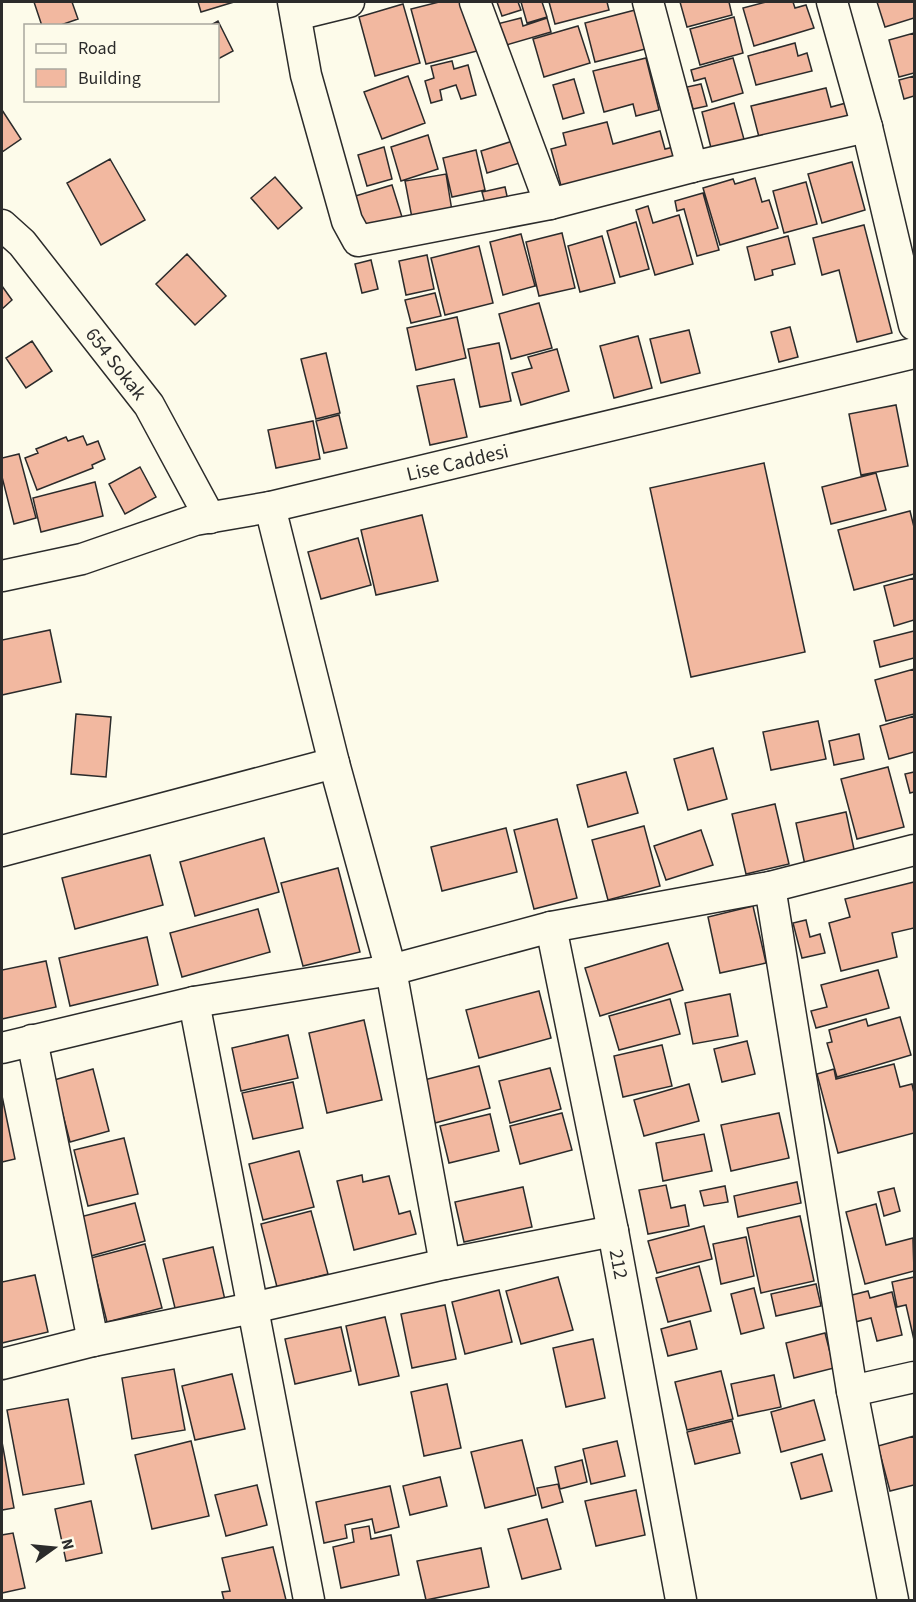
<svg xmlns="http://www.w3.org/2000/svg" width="916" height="1602" viewBox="0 0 916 1602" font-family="'Source Sans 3',sans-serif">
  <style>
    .building { fill: #f2b8a0; stroke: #2b2b2b; stroke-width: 1.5 }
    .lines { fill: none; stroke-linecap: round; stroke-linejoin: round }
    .minor-casing { stroke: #2b2b2b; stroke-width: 33 }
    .minor { stroke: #fdfbea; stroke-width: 30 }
    .labels { text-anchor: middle; stroke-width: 4.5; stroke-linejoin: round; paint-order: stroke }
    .street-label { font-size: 20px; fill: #2b2b2b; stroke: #fdfbea }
  </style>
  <rect width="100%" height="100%" fill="#fdfbea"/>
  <!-- building -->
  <path class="building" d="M34,2H72L78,19L58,26H42Z
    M198,2H234L201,12Z
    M439,2H464L477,51L426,64L411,9Z
    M497,2H518L521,10L502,16Z
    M521,2H542L547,17L527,23Z
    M549,2H607L609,10L555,24Z
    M680,2H729L732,15L687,27Z
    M766,2H793L795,8L806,5L814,28L754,46L743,8Z
    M877,2H914V18L885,27Z
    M403,4L420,63L375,76L359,17Z
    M639,9L649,48L595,62L585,23Z
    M734,17L743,53L700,65L690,29Z
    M521,18L523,26L547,18L551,32L503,46L497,24Z
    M218,21L233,51L218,59V26H209Z
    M578,26L590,63L544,77L533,39Z
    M914,33V73L899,77L889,40Z
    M795,43L798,56L807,53L812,71L756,85L748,56Z
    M646,58L659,110L636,116L633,104L604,112L593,71Z
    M733,58L743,93L712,102L705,78L694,81L691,70Z
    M452,61L454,69L468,65L476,95L461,99L456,85L440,90L442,100L431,103L425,81L434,78L431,66Z
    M408,76L425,123L382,139L364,92Z
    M914,76V96L904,99L899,80Z
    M574,79L584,113L563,119L553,85Z
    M701,84L707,106L693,109L687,87Z
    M826,88L831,107L846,103L850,119L760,141L751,106Z
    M734,103L745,143L712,152L702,112Z
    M2,110L21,139L2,152Z
    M607,122L613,144L660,131L665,149L674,147L678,162L563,193L551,149L566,145L563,133Z
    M428,135L438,169L401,181L391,147Z
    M516,140L523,162L487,173L481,151Z
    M384,147L392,179L367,186L358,155Z
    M476,150L485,190L452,197L443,158Z
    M110,159L145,220L101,245L67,183Z
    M852,162L865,210L822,223L808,174Z
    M446,174L452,211L412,218L405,181Z
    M275,177L302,208L278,229L251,198Z
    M755,178L762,202L769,200L778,228L720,245L703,188L733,179L735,184Z
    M806,182L817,224L784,233L773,191Z
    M392,185L402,217L362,229L352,197Z
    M505,187L509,205L487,211L482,192Z
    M703,193L719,250L697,256L684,209L677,211L675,201Z
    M648,206L653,223L679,215L693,264L655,275L636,210Z
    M636,222L649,269L620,277L607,231Z
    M864,225L892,333L857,342L839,270L822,275L813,238Z
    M562,233L575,288L539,296L526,242Z
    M521,234L535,286L503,295L490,242Z
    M602,236L615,283L580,292L568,246Z
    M788,236L795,264L772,270L773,275L755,280L747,247Z
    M479,246L493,303L445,315L431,258Z
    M187,254L226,296L195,325L156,284Z
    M427,255L434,289L406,295L399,261Z
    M371,260L378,289L362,293L355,264Z
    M2,286L12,300L2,309Z
    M435,293L441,316L411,323L405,300Z
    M539,303L552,348L511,359L499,314Z
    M457,317L466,358L416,370L407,328Z
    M790,327L798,357L779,362L771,332Z
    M689,330L700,373L661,383L650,339Z
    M638,336L652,388L614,398L600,346Z
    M32,341L52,371L26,388L6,358Z
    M499,343L511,401L480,407L468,349Z
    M557,349L569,391L521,405L512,373L532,368L528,357Z
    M326,353L340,413L316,419L301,359Z
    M454,379L467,437L430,445L417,386Z
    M896,405L908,466L861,475L849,414Z
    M339,415L347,448L324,453L316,421Z
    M313,421L320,459L276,468L268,430Z
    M83,436L87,445L98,441L105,459L92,465L93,468L37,490L25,458L38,453L36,449L66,437L68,441Z
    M19,454L36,518L14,524L2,477V458Z
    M764,463L805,652L691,677L650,488Z
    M140,467L156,497L125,514L109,484Z
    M876,473L886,510L831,524L822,487Z
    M95,482L103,516L41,532L33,498Z
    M910,511L914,527V574L854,590L838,530Z
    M422,515L438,581L376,595L361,530Z
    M358,538L371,585L321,599L308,552Z
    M914,578V620L894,626L884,586Z
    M50,630L61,682L2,695V640Z
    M914,631V658L880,667L874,641Z
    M914,669V714L886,721L875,680Z
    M76,714L111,717L106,777L71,774Z
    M914,716V752L889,759L880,726Z
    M818,721L826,759L771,770L763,732Z
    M859,734L864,759L834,765L829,741Z
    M713,748L727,799L688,810L674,759Z
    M888,767L904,827L857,839L841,779Z
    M626,772L638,813L588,827L577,785Z
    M914,772V792L910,793L905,774Z
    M775,804L789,864L746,874L732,814Z
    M846,812L855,854L805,865L796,823Z
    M557,819L577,898L534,909L514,830Z
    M644,826L660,886L608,900L592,840Z
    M506,828L517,872L442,891L431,847Z
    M701,830L713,865L666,880L654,846Z
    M264,838L279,892L195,916L180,862Z
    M150,855L163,905L75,929L62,878Z
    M338,868L360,952L303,966L281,883Z
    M914,882V928L892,933L897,957L841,971L829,923L850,917L845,899Z
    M753,906L766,963L720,973L708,917Z
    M258,909L270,952L182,977L170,933Z
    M806,920L810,937L820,934L825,953L802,958L793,923Z
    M147,937L158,985L70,1006L59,958Z
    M668,943L683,990L600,1016L585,968Z
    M46,961L56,1007L2,1019V970Z
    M878,970L889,1008L816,1028L811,1011L827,1007L821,985Z
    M539,991L551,1038L479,1058L466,1010Z
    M730,994L738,1036L693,1044L685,1003Z
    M670,999L680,1034L619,1050L609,1016Z
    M900,1017L911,1055L837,1077L827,1043L832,1042L829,1030L866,1019L868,1026Z
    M364,1020L382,1100L327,1113L309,1033Z
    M288,1035L298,1078L241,1091L232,1048Z
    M747,1041L755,1074L722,1082L714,1049Z
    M662,1045L672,1086L623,1097L614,1056Z
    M894,1064L900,1087L912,1084L914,1093V1133L838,1153L817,1074L834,1069L836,1079Z
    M479,1066L490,1108L435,1123L424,1080Z
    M550,1068L561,1109L510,1123L499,1081Z
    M93,1069L109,1131L70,1142L54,1080Z
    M293,1082L303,1128L253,1139L242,1093Z
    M689,1084L699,1121L644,1136L634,1100Z
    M2,1096L15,1159L2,1162Z
    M562,1113L572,1150L520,1164L510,1126Z
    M779,1113L789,1158L731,1171L721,1125Z
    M490,1114L499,1151L449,1163L440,1126Z
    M704,1134L712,1171L663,1181L656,1143Z
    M124,1138L138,1194L88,1206L74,1150Z
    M299,1151L314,1207L263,1220L249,1164Z
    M362,1175L363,1182L389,1176L399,1214L410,1211L416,1234L354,1250L337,1181Z
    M797,1182L801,1203L738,1217L734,1196Z
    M666,1185L671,1208L685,1205L689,1226L648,1234L639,1190Z
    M725,1186L728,1202L704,1206L700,1191Z
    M523,1187L532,1227L464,1242L455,1202Z
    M894,1188L900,1211L884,1216L878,1192Z
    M135,1203L145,1241L91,1256L80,1217Z
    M876,1204L886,1245L913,1238L914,1271L865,1284L846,1212Z
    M311,1211L328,1274L277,1287L261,1224Z
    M800,1216L814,1281L761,1293L747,1228Z
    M704,1226L712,1259L657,1273L648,1241Z
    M746,1237L754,1276L721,1284L713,1244Z
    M145,1244L162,1308L107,1322L91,1258Z
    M213,1247L225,1300L176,1312L163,1259Z
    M699,1266L711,1311L668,1322L656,1278Z
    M35,1275L48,1332L2,1343V1282Z
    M558,1277L573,1330L521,1344L506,1291Z
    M914,1277V1340L906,1305L897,1307L892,1282Z
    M816,1284L821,1306L776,1316L771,1294Z
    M754,1288L764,1328L741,1334L731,1294Z
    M499,1290L512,1342L465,1354L452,1302Z
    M868,1291L870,1298L892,1292L902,1335L877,1341L871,1318L855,1322L848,1296Z
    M445,1305L456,1359L412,1368L401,1314Z
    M385,1317L399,1376L359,1385L346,1326Z
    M690,1321L697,1349L668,1356L661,1329Z
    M341,1327L351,1371L295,1384L285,1339Z
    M825,1333L834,1368L794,1378L786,1343Z
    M593,1339L605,1398L566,1407L553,1348Z
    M174,1369L185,1430L132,1439L122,1378Z
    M721,1371L733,1419L687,1430L675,1382Z
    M232,1374L245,1429L195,1440L182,1386Z
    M774,1375L781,1407L738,1416L731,1384Z
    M447,1384L461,1448L424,1456L411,1392Z
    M68,1399L84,1484L23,1495L7,1410Z
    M814,1400L825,1440L781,1452L771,1412Z
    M732,1421L740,1453L695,1464L687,1432Z
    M914,1436V1485L890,1491L878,1446Z
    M522,1440L536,1495L485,1508L471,1452Z
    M191,1441L209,1516L152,1529L135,1455Z
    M617,1441L625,1476L591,1484L583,1449Z
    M2,1442L14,1508L2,1510Z
    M822,1454L832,1491L801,1499L791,1463Z
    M582,1460L587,1482L560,1489L555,1467Z
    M440,1477L447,1506L410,1515L403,1486Z
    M558,1484L563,1502L542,1508L537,1488Z
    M257,1485L267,1525L226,1536L215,1495Z
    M390,1486L399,1527L375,1533L372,1519L345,1525L347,1538L324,1543L316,1502Z
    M636,1490L645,1535L596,1546L585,1501Z
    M91,1501L102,1553L66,1561L55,1509Z
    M547,1519L561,1569L522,1579L508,1529Z
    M369,1526L371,1539L391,1535L399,1575L341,1588L333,1547L354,1542L352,1529Z
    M13,1533L25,1588L2,1593V1535Z
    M273,1547L286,1600H224L222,1592L230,1591L222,1558Z
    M481,1548L489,1587L426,1600L417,1561Z"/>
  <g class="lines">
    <!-- minor casing -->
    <g class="minor-casing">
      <g id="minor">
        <path d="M293,2L306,75L347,221L358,241L550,204L692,167L867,127"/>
        <path d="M475,2L550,204"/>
        <path d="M648,2L692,167"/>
        <path d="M832,2L867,127L914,325"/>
        <path d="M296,15L349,2"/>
        <path id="s1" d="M2,225L22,243L149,405L210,518"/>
        <path d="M270,507L334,763L391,970L445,1264"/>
        <path id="s2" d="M2,576L82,559L195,520L270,507L914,353"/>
        <path d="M2,851L334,763"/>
        <path d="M770,887L852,1391L893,1600"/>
        <path id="s3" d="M551,927L613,1231L681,1600"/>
        <path d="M194,1002L309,1600"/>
        <path d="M32,1040L93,1341"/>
        <path d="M2,1048L194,1002L391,970L551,927L770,887L914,850"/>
        <path d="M2,1364L93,1341L252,1308L445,1264L613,1231"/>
        <path d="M852,1391L914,1377"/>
      </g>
    </g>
    <!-- minor -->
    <use href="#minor" class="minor"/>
  </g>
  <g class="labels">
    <!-- street labels -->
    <g class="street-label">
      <text dy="7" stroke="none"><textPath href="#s1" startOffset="180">654 Sokak</textPath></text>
      <text dy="7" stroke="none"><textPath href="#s2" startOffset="470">Lise Caddesi</textPath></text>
      <text dy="7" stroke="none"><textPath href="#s3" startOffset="344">212</textPath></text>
    </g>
  </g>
  <!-- border -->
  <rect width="916" height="1602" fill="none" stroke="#2b2b2b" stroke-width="6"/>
  <!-- legend -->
  <rect x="24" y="24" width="195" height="78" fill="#fdfbea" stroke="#a9a89e" stroke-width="1.5"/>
  <rect x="36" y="44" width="30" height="9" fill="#fdfbea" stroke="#a9a89e" stroke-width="1.5"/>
  <text x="78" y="54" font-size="18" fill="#2b2b2b">Road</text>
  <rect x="36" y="69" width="30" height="18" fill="#f2b8a0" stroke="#a9a89e" stroke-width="1.5"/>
  <text x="78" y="84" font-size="18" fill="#2b2b2b">Building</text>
  <!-- north arrow -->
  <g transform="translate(54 1548) rotate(75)" stroke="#fdfbea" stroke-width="4.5" paint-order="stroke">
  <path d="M0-4.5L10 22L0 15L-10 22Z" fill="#2b2b2b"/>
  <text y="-9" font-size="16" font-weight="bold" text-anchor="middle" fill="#2b2b2b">N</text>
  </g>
</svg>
